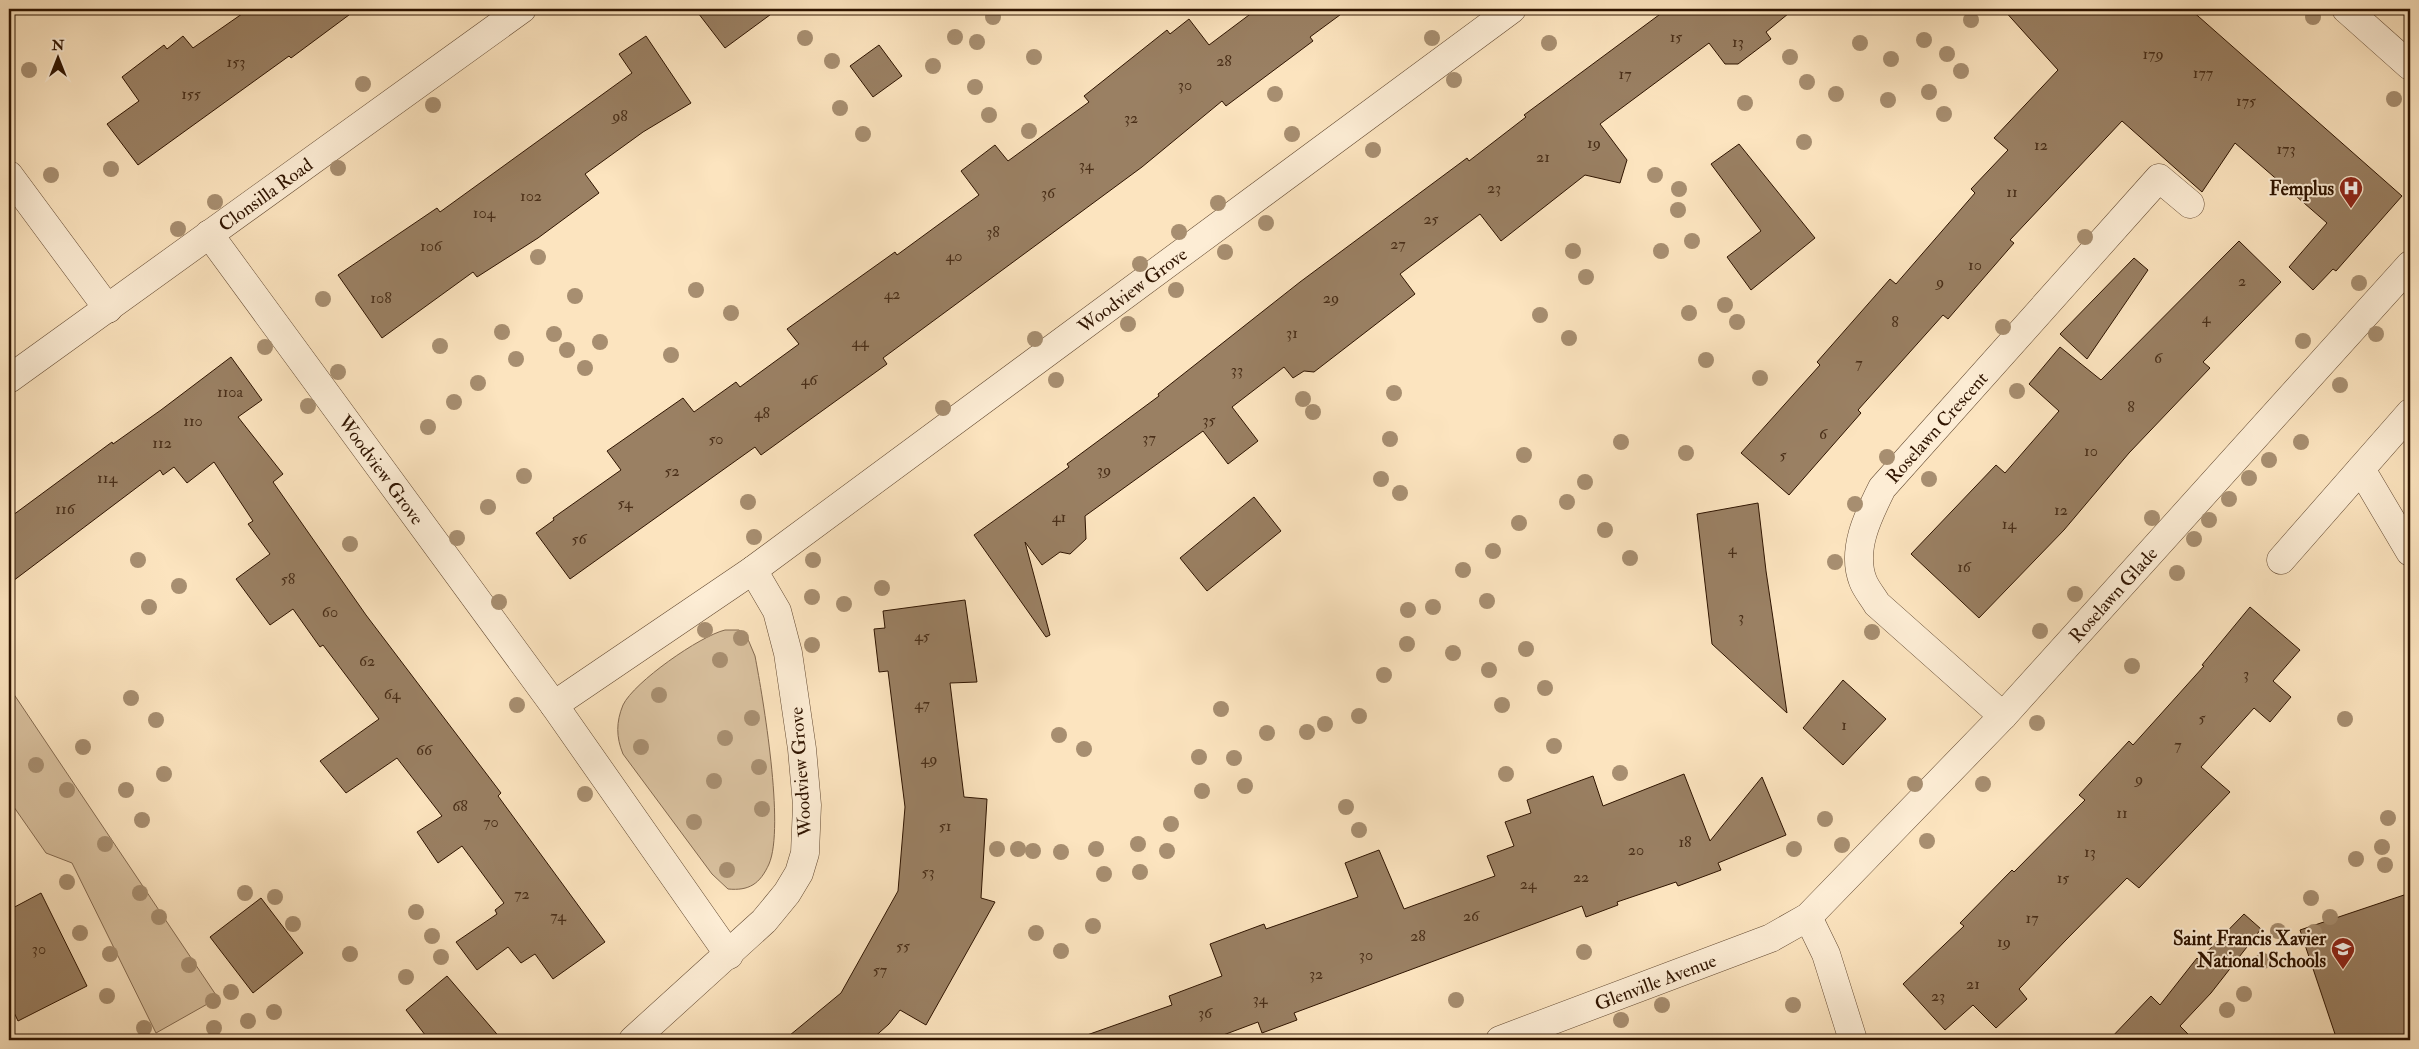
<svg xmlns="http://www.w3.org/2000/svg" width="2419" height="1049" viewBox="0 0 2419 1049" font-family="'IM FELL Double Pica',serif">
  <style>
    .green { fill: #d9c19f; stroke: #846a50 }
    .building { fill: #9a8063; stroke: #2f1400 }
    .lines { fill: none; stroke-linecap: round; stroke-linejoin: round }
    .minor-casing { stroke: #624830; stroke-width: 29 }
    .minor { stroke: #fdedd5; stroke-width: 28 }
    .tree { fill: #a78e70 }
    .labels { text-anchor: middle; stroke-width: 4; stroke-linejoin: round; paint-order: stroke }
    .number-label { font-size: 16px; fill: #4a2f19 }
    .poi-label { font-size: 19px; font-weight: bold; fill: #2f1400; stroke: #fdedd5; text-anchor: end }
    .street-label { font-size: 19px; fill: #2f1400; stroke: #fdedd5 }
  </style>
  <rect width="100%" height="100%" fill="#fce4bf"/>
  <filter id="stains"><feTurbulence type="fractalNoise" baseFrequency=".004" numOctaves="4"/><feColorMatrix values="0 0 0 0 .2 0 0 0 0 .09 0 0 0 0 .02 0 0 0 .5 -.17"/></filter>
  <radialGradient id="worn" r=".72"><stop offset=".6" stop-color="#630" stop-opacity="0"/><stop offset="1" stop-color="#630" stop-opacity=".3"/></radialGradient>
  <!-- green -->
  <path class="green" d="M725,630H739L747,637L755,656C763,698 785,827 769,864C760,884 749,891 728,889L712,874L623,754C616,737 616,722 623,705C634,682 700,636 725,630Z
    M9,687L218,998L156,1033L72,863L46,853L9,800Z"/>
  <!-- building -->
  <path class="building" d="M249,9H357L291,58L289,56L138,165L107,124L139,101L122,77L164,45L167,49L183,36L193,48Z
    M695,9H778L725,48Z
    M1257,9H1348L1310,37L1313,41L1226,106L1222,101L1142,167L883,358L887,364L761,455L755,447L570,579L536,533L554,520L553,518L621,470L607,451L683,398L694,412L736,382L740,387L799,344L787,329L895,252L897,255L979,195L961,171L995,145L1008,161L1089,102L1084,96L1167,30L1170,34L1189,19L1209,45Z
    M1667,9H1794L1766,32L1771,39L1738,64H1725L1709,43L1600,124L1627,160L1620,183L1585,175L1501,241L1480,214L1400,274L1415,294L1314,372L1304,371L1293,378L1284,367L1232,407L1258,441L1228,464L1203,431L1085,516L1086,539L1070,554L1060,552L1042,565L1025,542L1050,635L1046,637L974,535L1069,467L1067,464L1159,396L1158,394L1300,282L1467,158L1469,161L1526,117L1524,115Z
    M2003,9H2190L2402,196L2336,271L2333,269L2313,290L2289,267L2327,223L2235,143L2202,192L2122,121L2010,240L2014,243L1948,319L1943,315L1858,410L1861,413L1789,495L1741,453L1820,365L1817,362L1890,279L1896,284L1975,193L1971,189L2008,150L1994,138L2058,70Z
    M646,36L691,103L643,132L585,174L599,193L538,238L477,277L473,272L382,338L338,275L437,208L440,212L632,73L619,54Z
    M879,45L902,76L873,97L850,66Z
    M1739,144L1815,238L1751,290L1727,257L1761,231L1711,164Z
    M2239,241L2281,282L2203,362L2210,368L2129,453L2064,530L1979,618L1911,554L1996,465L2005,473L2059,411L2029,384L2060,347L2101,380Z
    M2134,258L2148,270L2087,359L2060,334Z
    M231,357L262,400L238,417L283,474L273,482L366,615L501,793L498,796L605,942L553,979L535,954L521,963L508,947L477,970L456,942L497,914L495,910L504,903L462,846L438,863L417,832L442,816L397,758L346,793L320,761L379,719L323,645L320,647L293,609L270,625L236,579L270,554L248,524L253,521L214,462L187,483L174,467L163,475L160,470L9,584V518L112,442L113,444L161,410Z
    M1254,497L1281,531L1207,591L1180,558Z
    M1758,503L1766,571L1787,713L1712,644L1697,514Z
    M965,600L977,682L950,683L964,797L987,799L981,898L995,902L926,1025L900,1010L889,1024L871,1040H784L841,993L898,891L905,807L888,671L879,672L874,629L885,628L883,611Z
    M2250,607L2300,650L2273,681L2291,697L2270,722L2254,708L2201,767L2230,792L2139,888L2127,878L2066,940L2019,989L2027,999L1996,1028L1973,1005L1945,1030L1903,984L1964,926L1960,923L2012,870L2014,872L2085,800L2079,795L2129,741L2133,745L2204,666L2202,665Z
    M1843,680L1886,719L1843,765L1803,728Z
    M1684,774L1710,841L1762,777L1786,835L1718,863L1721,870L1678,886L1676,882L1617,902L1618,905L1586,917L1582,906L1294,1013L1297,1020L1262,1033L1258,1022L1210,1040H1088L1087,1035L1172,1005L1169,996L1222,976L1210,944L1264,924L1266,929L1358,897L1345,863L1379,850L1404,909L1495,876L1487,856L1514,846L1505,822L1531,813L1527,800L1593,776L1603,806Z
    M41,893L87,986L18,1021L9,1002V910Z
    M2410,893V1040H2337L2300,930Z
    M261,898L303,953L253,993L210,937Z
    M2244,914L2261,929L2211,993L2180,1026L2194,1040H2109L2151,996L2160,1005L2197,958L2199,960Z
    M447,976L502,1040H429L406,1010Z"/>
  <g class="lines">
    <!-- minor casing -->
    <g class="minor-casing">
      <g id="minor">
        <path d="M2346,9L2410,66"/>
        <path d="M9,175L108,309"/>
        <path id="s1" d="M209,234L554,705L729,955"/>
        <path id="s2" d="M9,379L522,9"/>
        <path d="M2361,469L2410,552"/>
        <path d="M2281,560L2410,413"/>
        <path id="s3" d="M554,705L753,570L1512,9"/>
        <path id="s4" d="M2003,716L1877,604C1873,597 1866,589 1863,581C1851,550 1868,516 1882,488L2159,178L2190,204"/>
        <path d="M1808,917L1826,954L1853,1040"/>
        <path d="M633,1040L764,921L787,893L799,873L805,853L807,805L802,749L788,653L777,611L753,570"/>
        <path id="s5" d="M1500,1040L1771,938L1808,917L2003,716L2410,265"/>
      </g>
    </g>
    <!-- minor -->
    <use href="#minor" class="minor"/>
  </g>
  <!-- trees -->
  <g class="tree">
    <circle cx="993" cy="17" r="8"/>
    <circle cx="2313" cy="17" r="8"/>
    <circle cx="1971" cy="20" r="8"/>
    <circle cx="955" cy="37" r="8"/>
    <circle cx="805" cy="38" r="8"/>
    <circle cx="1432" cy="38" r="8"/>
    <circle cx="1924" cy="40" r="8"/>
    <circle cx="977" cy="42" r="8"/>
    <circle cx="1549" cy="43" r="8"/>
    <circle cx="1860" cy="43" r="8"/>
    <circle cx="1947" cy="54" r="8"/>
    <circle cx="1034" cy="57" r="8"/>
    <circle cx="1790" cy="57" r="8"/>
    <circle cx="1891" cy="59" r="8"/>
    <circle cx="832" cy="61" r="8"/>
    <circle cx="933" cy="66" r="8"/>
    <circle cx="29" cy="70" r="8"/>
    <circle cx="1961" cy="71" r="8"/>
    <circle cx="1454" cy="80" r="8"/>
    <circle cx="1807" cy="82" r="8"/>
    <circle cx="363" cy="84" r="8"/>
    <circle cx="975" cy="87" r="8"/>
    <circle cx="1929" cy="92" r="8"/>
    <circle cx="1275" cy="94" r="8"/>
    <circle cx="1836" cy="94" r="8"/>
    <circle cx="2394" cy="99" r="8"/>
    <circle cx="1888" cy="100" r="8"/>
    <circle cx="1745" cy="103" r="8"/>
    <circle cx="433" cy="105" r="8"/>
    <circle cx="840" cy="108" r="8"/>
    <circle cx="1944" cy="114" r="8"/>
    <circle cx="989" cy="115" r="8"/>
    <circle cx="1029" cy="131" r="8"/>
    <circle cx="863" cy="134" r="8"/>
    <circle cx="1292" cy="134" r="8"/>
    <circle cx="1804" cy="142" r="8"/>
    <circle cx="1373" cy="150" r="8"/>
    <circle cx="338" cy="168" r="8"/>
    <circle cx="111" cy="169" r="8"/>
    <circle cx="51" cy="175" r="8"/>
    <circle cx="1655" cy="175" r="8"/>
    <circle cx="1679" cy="189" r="8"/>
    <circle cx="215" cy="202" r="8"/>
    <circle cx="1218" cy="203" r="8"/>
    <circle cx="1678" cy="210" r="8"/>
    <circle cx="1266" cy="223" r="8"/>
    <circle cx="178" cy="229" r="8"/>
    <circle cx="1179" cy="232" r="8"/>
    <circle cx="2085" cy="237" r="8"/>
    <circle cx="1692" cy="241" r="8"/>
    <circle cx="1573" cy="251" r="8"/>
    <circle cx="1661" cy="251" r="8"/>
    <circle cx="1225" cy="252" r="8"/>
    <circle cx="538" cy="257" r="8"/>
    <circle cx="1140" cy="264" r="8"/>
    <circle cx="1586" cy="277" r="8"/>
    <circle cx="2359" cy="283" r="8"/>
    <circle cx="696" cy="290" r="8"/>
    <circle cx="1176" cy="290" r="8"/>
    <circle cx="575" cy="296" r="8"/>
    <circle cx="323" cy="299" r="8"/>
    <circle cx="1725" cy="305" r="8"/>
    <circle cx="731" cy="313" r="8"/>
    <circle cx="1689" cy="313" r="8"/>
    <circle cx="1540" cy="315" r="8"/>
    <circle cx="1737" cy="322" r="8"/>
    <circle cx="1128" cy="324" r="8"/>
    <circle cx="2003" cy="327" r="8"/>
    <circle cx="502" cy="332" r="8"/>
    <circle cx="554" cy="334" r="8"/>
    <circle cx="2376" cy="334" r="8"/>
    <circle cx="1569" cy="338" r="8"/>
    <circle cx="1035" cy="339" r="8"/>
    <circle cx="2303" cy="341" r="8"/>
    <circle cx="600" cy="342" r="8"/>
    <circle cx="440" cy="346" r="8"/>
    <circle cx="265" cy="347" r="8"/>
    <circle cx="567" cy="350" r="8"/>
    <circle cx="671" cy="355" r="8"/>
    <circle cx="516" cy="359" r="8"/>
    <circle cx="1706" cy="360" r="8"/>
    <circle cx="585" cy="368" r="8"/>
    <circle cx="338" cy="372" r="8"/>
    <circle cx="1760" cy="378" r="8"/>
    <circle cx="1056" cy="380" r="8"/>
    <circle cx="478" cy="383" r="8"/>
    <circle cx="2340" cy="385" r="8"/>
    <circle cx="2017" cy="391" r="8"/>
    <circle cx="1394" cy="393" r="8"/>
    <circle cx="1303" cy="399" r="8"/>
    <circle cx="454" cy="402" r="8"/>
    <circle cx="308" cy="406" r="8"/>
    <circle cx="943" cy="408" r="8"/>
    <circle cx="1313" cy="412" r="8"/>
    <circle cx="428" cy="427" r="8"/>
    <circle cx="1390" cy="439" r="8"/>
    <circle cx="1621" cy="442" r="8"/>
    <circle cx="2301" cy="442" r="8"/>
    <circle cx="1686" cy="453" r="8"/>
    <circle cx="1524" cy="455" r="8"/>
    <circle cx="1887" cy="457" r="8"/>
    <circle cx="2269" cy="460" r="8"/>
    <circle cx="524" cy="476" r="8"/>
    <circle cx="2249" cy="478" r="8"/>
    <circle cx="1381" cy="479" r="8"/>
    <circle cx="1929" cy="479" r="8"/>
    <circle cx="1585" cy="482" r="8"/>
    <circle cx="1400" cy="493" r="8"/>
    <circle cx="2229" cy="499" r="8"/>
    <circle cx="748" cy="502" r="8"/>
    <circle cx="1567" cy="502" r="8"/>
    <circle cx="1855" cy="504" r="8"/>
    <circle cx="488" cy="507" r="8"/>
    <circle cx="2152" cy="518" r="8"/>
    <circle cx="2209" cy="520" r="8"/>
    <circle cx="1519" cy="523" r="8"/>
    <circle cx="1605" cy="530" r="8"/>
    <circle cx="754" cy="537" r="8"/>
    <circle cx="457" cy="538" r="8"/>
    <circle cx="2194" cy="539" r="8"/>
    <circle cx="350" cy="544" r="8"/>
    <circle cx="1493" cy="551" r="8"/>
    <circle cx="1630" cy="558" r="8"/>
    <circle cx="138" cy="560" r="8"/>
    <circle cx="813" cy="560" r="8"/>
    <circle cx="1835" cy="562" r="8"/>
    <circle cx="1463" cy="570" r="8"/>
    <circle cx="2177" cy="573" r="8"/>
    <circle cx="179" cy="586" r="8"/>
    <circle cx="882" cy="588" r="8"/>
    <circle cx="2075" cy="594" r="8"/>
    <circle cx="812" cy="597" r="8"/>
    <circle cx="1487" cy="601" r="8"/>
    <circle cx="499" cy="602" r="8"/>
    <circle cx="844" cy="604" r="8"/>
    <circle cx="149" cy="607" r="8"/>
    <circle cx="1433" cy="607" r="8"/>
    <circle cx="1408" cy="610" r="8"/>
    <circle cx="705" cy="630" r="8"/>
    <circle cx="2040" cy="631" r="8"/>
    <circle cx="1872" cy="632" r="8"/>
    <circle cx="741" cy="638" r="8"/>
    <circle cx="1407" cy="644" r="8"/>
    <circle cx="812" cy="645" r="8"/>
    <circle cx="1526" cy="649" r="8"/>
    <circle cx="1453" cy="653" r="8"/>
    <circle cx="720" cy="660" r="8"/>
    <circle cx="2132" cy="666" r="8"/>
    <circle cx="1489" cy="670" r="8"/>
    <circle cx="1384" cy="675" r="8"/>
    <circle cx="1545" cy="688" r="8"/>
    <circle cx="659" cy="695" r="8"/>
    <circle cx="131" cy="698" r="8"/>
    <circle cx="517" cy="705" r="8"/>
    <circle cx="1502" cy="705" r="8"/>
    <circle cx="1221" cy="709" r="8"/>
    <circle cx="1359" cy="716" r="8"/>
    <circle cx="752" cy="718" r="8"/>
    <circle cx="2345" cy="719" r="8"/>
    <circle cx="156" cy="720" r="8"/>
    <circle cx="2037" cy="723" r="8"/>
    <circle cx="1325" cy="724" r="8"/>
    <circle cx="1307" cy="732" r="8"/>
    <circle cx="1267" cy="733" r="8"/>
    <circle cx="1059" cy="735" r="8"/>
    <circle cx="725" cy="738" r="8"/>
    <circle cx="1554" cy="746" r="8"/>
    <circle cx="83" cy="747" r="8"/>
    <circle cx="641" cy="747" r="8"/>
    <circle cx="1084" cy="749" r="8"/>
    <circle cx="1199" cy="757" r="8"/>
    <circle cx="1234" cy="758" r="8"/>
    <circle cx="36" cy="765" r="8"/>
    <circle cx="759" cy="767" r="8"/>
    <circle cx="1620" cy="773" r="8"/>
    <circle cx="164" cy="774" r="8"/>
    <circle cx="1506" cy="774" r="8"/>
    <circle cx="714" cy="781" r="8"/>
    <circle cx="1915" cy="784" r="8"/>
    <circle cx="1983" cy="784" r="8"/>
    <circle cx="1245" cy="786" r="8"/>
    <circle cx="67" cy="790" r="8"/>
    <circle cx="126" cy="790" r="8"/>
    <circle cx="1202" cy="791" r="8"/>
    <circle cx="585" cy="794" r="8"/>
    <circle cx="1346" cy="807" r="8"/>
    <circle cx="762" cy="809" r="8"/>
    <circle cx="2388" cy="818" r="8"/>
    <circle cx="1825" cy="819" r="8"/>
    <circle cx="142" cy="820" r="8"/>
    <circle cx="694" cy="822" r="8"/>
    <circle cx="1171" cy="824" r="8"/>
    <circle cx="1359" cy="830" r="8"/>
    <circle cx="1927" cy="841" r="8"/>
    <circle cx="105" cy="844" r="8"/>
    <circle cx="1138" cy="844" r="8"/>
    <circle cx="1842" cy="845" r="8"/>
    <circle cx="2382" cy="847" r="8"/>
    <circle cx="997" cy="849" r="8"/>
    <circle cx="1018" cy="849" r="8"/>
    <circle cx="1096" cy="849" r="8"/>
    <circle cx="1794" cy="849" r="8"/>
    <circle cx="1033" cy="851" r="8"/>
    <circle cx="1167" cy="851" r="8"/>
    <circle cx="1061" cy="852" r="8"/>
    <circle cx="2356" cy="859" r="8"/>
    <circle cx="2385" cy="865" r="8"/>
    <circle cx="727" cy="870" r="8"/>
    <circle cx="1140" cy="872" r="8"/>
    <circle cx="1104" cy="874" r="8"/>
    <circle cx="67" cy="882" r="8"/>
    <circle cx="140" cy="893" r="8"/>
    <circle cx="245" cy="893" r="8"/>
    <circle cx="275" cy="897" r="8"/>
    <circle cx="2311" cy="898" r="8"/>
    <circle cx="416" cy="912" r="8"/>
    <circle cx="159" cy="917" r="8"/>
    <circle cx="2330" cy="917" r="8"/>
    <circle cx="293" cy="924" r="8"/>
    <circle cx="1093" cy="926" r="8"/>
    <circle cx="2278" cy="931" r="8"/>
    <circle cx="2314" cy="932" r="8"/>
    <circle cx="80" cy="933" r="8"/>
    <circle cx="1036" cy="933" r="8"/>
    <circle cx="432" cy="936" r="8"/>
    <circle cx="1061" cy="951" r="8"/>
    <circle cx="1584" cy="952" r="8"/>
    <circle cx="110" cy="954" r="8"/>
    <circle cx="350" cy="954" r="8"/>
    <circle cx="441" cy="957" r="8"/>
    <circle cx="2263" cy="961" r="8"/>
    <circle cx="189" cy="965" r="8"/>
    <circle cx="406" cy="977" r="8"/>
    <circle cx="231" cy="992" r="8"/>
    <circle cx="2244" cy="994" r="8"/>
    <circle cx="107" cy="996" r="8"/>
    <circle cx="1456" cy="1000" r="8"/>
    <circle cx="213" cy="1001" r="8"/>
    <circle cx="1662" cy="1005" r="8"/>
    <circle cx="1793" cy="1005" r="8"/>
    <circle cx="2227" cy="1010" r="8"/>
    <circle cx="274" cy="1012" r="8"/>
    <circle cx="1621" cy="1020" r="8"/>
    <circle cx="248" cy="1021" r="8"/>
    <circle cx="144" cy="1028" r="8"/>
    <circle cx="214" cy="1028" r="8"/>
  </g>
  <!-- icons -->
  <defs>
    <g id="hospital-pin" transform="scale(1.25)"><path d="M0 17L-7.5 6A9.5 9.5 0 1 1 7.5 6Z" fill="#8f2418" stroke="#fdedd5"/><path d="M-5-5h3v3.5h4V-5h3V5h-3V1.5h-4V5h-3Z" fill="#fff"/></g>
    <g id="school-pin" transform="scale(1.25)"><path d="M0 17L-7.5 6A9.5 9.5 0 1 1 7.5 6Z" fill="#8f2418" stroke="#fdedd5"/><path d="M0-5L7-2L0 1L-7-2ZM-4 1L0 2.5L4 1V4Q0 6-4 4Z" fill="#fff"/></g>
  </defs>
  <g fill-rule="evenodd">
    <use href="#hospital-pin" x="2351" y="188"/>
    <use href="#school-pin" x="2343" y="949"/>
  </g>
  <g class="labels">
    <!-- number labels -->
    <g class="number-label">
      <text x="1676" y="42">15</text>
      <text x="1738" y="47">13</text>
      <text x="2153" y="59">179</text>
      <text x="1224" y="66">28</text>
      <text x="236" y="67">153</text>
      <text x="2203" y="78">177</text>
      <text x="1625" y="79">17</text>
      <text x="1185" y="90">30</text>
      <text x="191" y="99">155</text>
      <text x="2246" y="106">175</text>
      <text x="620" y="121">98</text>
      <text x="1131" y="123">32</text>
      <text x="1594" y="148">19</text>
      <text x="2041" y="150">12</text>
      <text x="2286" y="154">173</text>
      <text x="1543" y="162">21</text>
      <text x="1086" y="170">34</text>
      <text x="1494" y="193">23</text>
      <text x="2012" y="197">11</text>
      <text x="1048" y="198">36</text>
      <text x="531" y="201">102</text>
      <text x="484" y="218">104</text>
      <text x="1431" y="224">25</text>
      <text x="993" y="237">38</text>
      <text x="1398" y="249">27</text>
      <text x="431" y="251">106</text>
      <text x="954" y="261">40</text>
      <text x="1975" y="270">10</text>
      <text x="2242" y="286">2</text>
      <text x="1940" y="287">9</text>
      <text x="892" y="299">42</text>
      <text x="381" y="303">108</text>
      <text x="1331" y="303">29</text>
      <text x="2206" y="323">4</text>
      <text x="1895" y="327">8</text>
      <text x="1292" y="338">31</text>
      <text x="860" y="347">44</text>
      <text x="2158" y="363">6</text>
      <text x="1859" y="368">7</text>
      <text x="1237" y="375">33</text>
      <text x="809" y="385">46</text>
      <text x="230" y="397">110a</text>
      <text x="2131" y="412">8</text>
      <text x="762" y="418">48</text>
      <text x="1209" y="425">35</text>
      <text x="193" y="426">110</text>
      <text x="1823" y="439">6</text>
      <text x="1149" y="443">37</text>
      <text x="716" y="444">50</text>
      <text x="162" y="448">112</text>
      <text x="2091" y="456">10</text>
      <text x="1783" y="460">5</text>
      <text x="1104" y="475">39</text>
      <text x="672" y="476">52</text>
      <text x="107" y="483">114</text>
      <text x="625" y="508">54</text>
      <text x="65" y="514">116</text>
      <text x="2061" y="515">12</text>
      <text x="1059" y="522">41</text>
      <text x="2009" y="529">14</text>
      <text x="579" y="544">56</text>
      <text x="1732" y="554">4</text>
      <text x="1964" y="572">16</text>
      <text x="288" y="584">58</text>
      <text x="330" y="617">60</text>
      <text x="1741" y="622">3</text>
      <text x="922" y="641">45</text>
      <text x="367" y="666">62</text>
      <text x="2246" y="679">3</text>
      <text x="392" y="699">64</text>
      <text x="922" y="709">47</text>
      <text x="2202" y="723">5</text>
      <text x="1844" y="730">1</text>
      <text x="2178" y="750">7</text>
      <text x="424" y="755">66</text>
      <text x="929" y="764">49</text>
      <text x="2139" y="784">9</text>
      <text x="460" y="811">68</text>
      <text x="2122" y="818">11</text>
      <text x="491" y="827">70</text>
      <text x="945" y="831">51</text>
      <text x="1685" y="847">18</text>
      <text x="1636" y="855">20</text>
      <text x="2090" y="857">13</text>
      <text x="928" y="877">53</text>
      <text x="1581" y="882">22</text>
      <text x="2063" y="883">15</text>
      <text x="1528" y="889">24</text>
      <text x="522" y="899">72</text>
      <text x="558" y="921">74</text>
      <text x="1471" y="921">26</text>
      <text x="2032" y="923">17</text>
      <text x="1418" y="941">28</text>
      <text x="2004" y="947">19</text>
      <text x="903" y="951">55</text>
      <text x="39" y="954">30</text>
      <text x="1366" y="960">30</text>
      <text x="880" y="975">57</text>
      <text x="1316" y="979">32</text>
      <text x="1973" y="989">21</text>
      <text x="1938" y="1001">23</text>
      <text x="1260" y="1004">34</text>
      <text x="1205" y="1018">36</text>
    </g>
    <!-- poi labels -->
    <g class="poi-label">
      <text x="2334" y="195">Femplus</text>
      <text x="2326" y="945">Saint Francis Xavier<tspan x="2326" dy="22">National Schools</tspan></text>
    </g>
    <!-- street labels -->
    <g class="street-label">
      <text dy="7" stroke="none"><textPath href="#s2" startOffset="316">Clonsilla Road</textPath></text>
      <text dy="7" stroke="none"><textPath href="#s3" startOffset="712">Woodview Grove</textPath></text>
      <text dy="7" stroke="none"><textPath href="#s4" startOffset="375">Roselawn Crescent</textPath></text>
      <text dy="7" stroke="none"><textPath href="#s1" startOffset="292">Woodview Grove</textPath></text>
      <text dy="7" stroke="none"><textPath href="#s5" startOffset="776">Roselawn Glade</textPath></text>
      <text transform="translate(800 772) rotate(-94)" y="7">Woodview Grove</text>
      <text dy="7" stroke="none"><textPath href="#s5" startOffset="166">Glenville Avenue</textPath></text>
    </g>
  </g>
  <!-- margin -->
  <rect width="2419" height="1049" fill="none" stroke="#fce4bf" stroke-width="30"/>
  <rect x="10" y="10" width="2399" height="1029" fill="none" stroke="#2f1400" stroke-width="2.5"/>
  <rect x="15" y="15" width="2389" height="1019" fill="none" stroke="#2f1400"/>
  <!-- north arrow -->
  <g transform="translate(58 58)" stroke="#fdedd5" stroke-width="4" paint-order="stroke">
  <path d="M0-4L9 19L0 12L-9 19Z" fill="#2f1400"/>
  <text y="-8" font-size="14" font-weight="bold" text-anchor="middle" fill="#2f1400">N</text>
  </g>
  <rect width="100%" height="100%" filter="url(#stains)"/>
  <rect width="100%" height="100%" fill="url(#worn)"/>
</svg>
